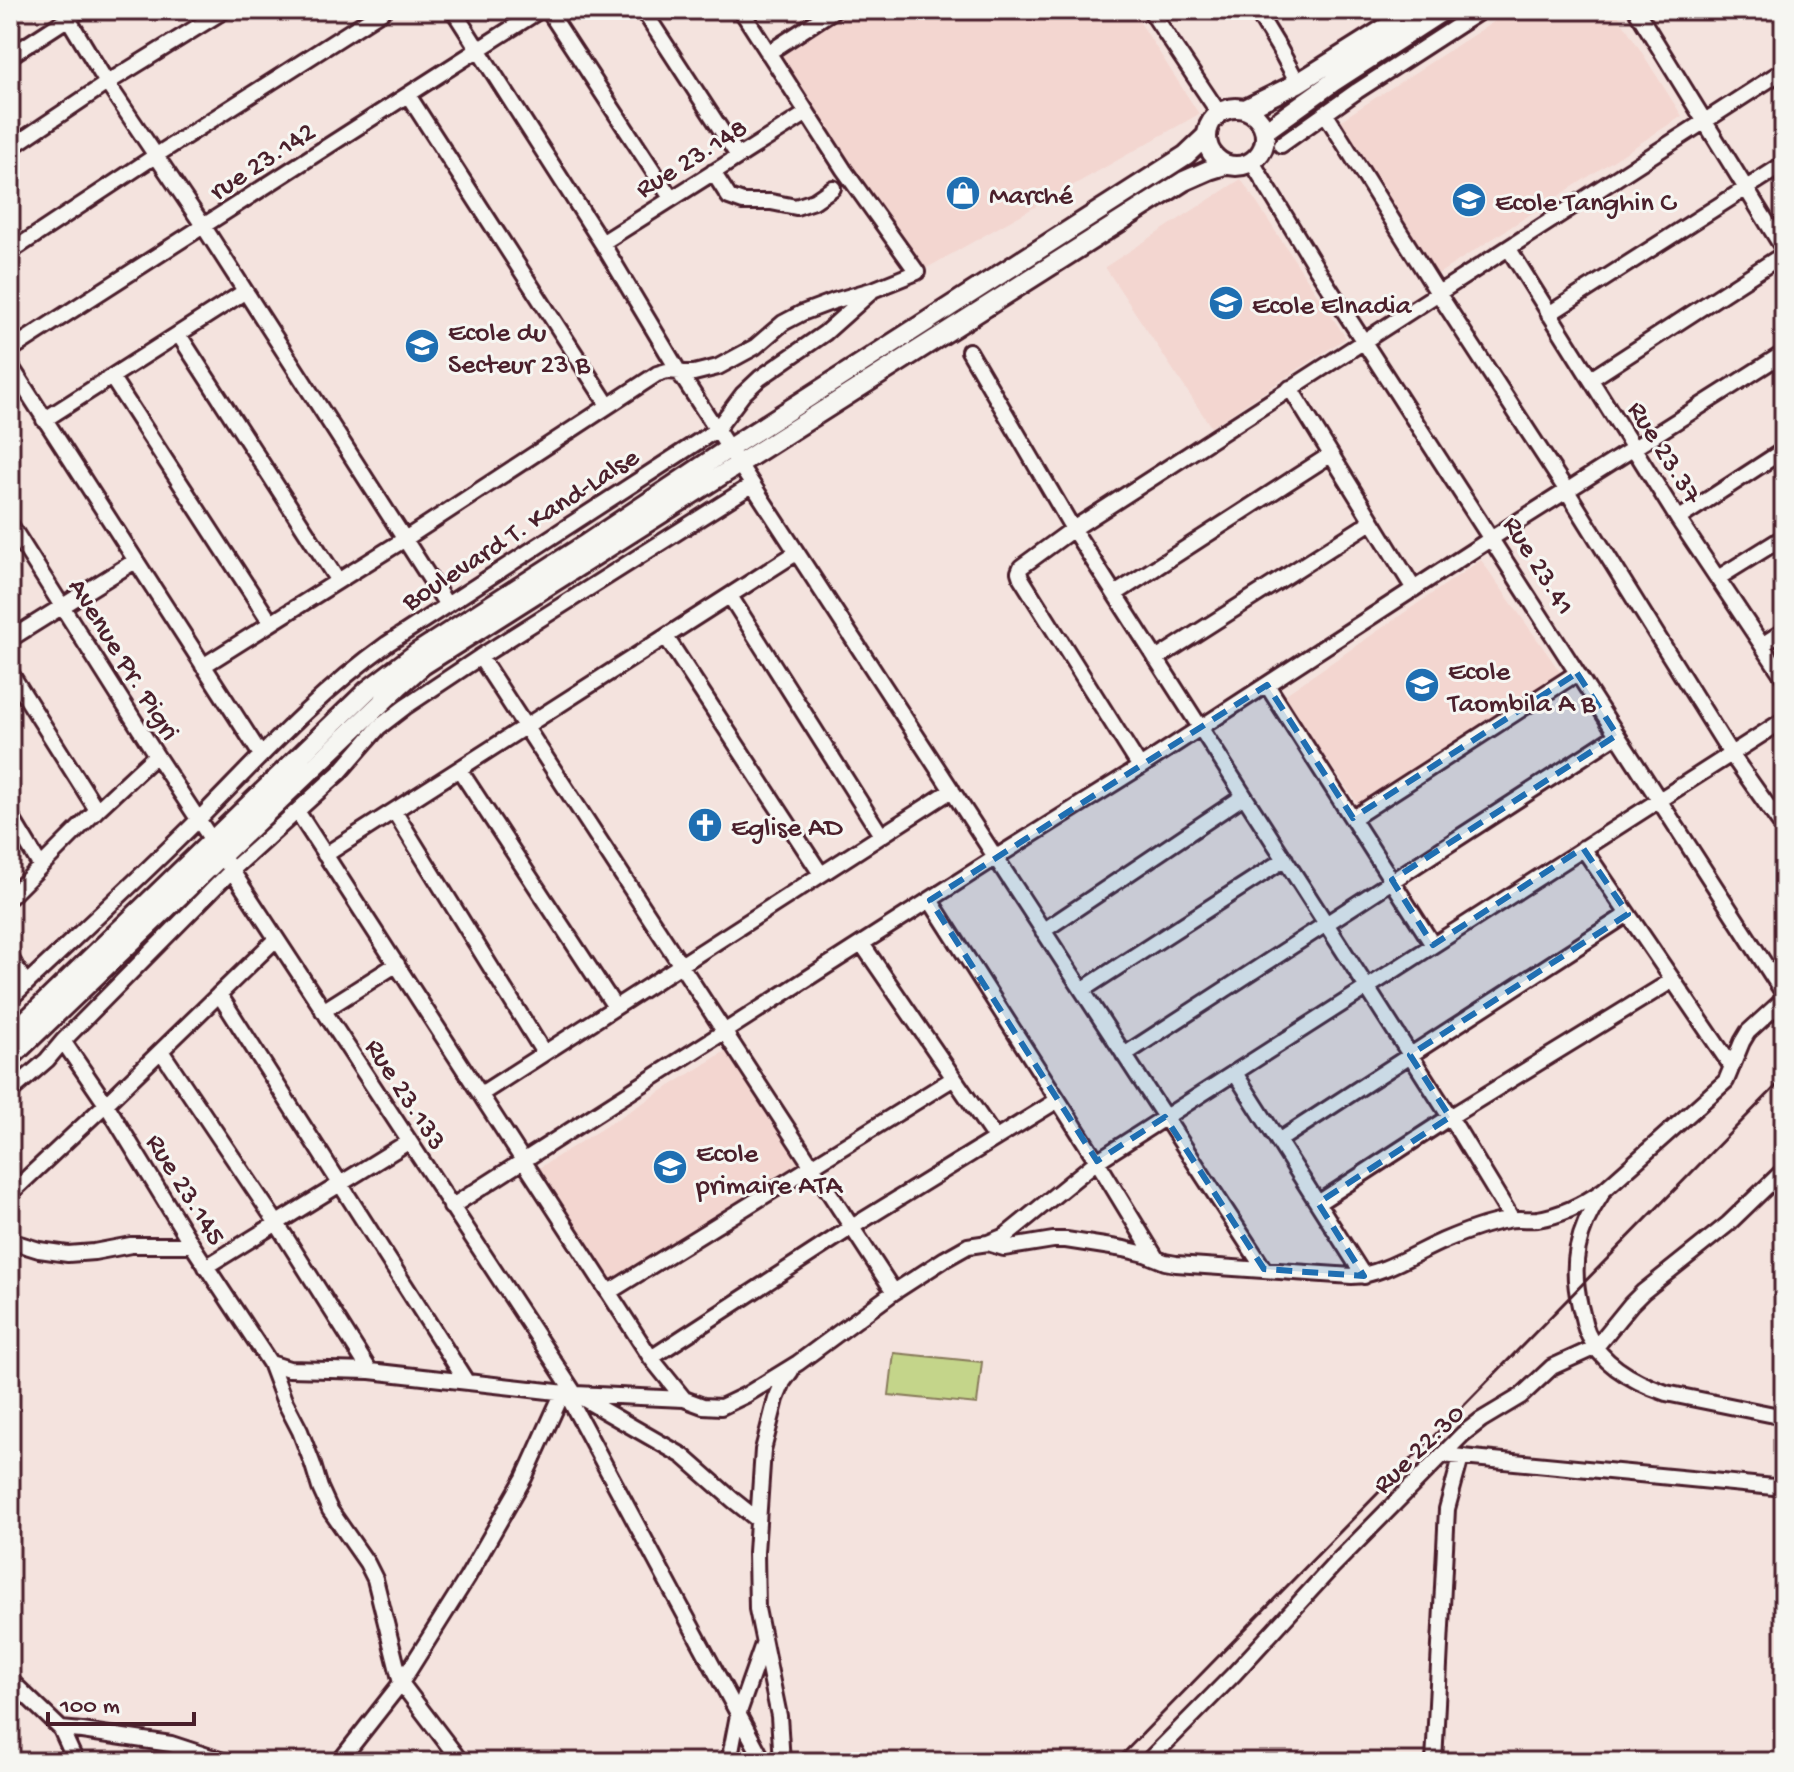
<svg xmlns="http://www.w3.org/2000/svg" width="1794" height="1772" viewBox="0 0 1794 1772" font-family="'Gochi Hand',sans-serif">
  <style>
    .built { fill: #f3d6d0 }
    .pitch { fill: #c4d58a; stroke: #877a5a; stroke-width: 2 }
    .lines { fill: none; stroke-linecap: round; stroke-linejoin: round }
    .minor-casing { stroke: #4a1f2b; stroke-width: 20 }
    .major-casing { stroke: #4a1f2b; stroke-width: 24 }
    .minor { stroke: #f6f6f2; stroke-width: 14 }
    .major { stroke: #f6f6f2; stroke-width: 18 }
    .rail { stroke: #4a1f2b; stroke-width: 3 }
    .marked { fill: #1f6fb2; fill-opacity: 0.2; stroke: #1f6fb2; stroke-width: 6; stroke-dasharray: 16 10; stroke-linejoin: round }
    .labels { text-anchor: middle; stroke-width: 6; stroke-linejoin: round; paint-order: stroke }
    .street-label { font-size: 28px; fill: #4a1f2b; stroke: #f6f6f2 }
    .poi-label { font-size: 28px; fill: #4a1f2b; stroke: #f6f6f2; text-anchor: start }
  </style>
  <rect width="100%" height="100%" fill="#f4e3de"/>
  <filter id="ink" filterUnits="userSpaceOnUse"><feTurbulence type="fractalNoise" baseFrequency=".0125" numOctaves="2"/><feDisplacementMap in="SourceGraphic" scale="16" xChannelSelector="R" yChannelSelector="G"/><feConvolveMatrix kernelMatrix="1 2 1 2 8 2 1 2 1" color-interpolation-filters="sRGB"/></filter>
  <g filter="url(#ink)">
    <!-- built -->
    <path class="built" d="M845,10H1132L1199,114L918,273L778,54Z
      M1512,10H1615L1682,116L1432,278L1338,122Z
      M1241,179L1346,338L1211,427L1105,267Z
      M1481,560L1561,673L1359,806L1283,696Z
      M727,1050L800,1166L612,1284L539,1168Z"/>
    <!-- pitch -->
    <path class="pitch" d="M894,1353L982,1362L977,1404L889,1395Z"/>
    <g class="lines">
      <!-- minor casing -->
      <g class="minor-casing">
        <path id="minor" d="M63,10L107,83L204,227L447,605
          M453,10L602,243L679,372L1264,1269
          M548,10L671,198
          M643,10L738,156
          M1150,10L1219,113
          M1256,10L1279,48L1298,83
          M1636,10L1784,250
          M768,53L834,10
          M10,56L81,10
          M408,95L608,405
          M1325,113L1438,293L1567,491L1731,754L1784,829
          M1281,145L1357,91L1482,10
          M10,148L107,83L225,10
          M1252,162L1317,269L1784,994
          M713,172L729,197L743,202H771L796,207L814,201L833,188
          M602,243L807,113
          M1509,249L1678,519L1784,678
          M10,252L155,156L384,10
          M1549,314L1784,164
          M179,335L338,581
          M10,350L540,10
          M969,351L1073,529L1450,1117L1512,1219
          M10,365L261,755
          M112,378L271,623
          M1591,379L1784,254
          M1290,388L1414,589
          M44,420L244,292
          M1678,519L1784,450
          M10,524L156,755L575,1394L683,1456L733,1500L758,1520
          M1718,578L1784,537
          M1115,594L1330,455
          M730,596L881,835
          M666,637L821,874
          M10,639L135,561
          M1762,645L1784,631
          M480,657L894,1292
          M1156,659L1371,522
          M203,666L405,539L657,374L667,371L694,373L718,367L755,347L783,323L802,313L834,301L875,289L917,272L844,170L741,10
          M10,672L97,810
          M1267,685L1433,945
          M1140,767L1021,578L1019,572L1021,567L1073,529L1784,70
          M459,769L615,1007
          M297,811L651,1358L684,1399
          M394,811L544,1053
          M10,815L40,865
          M1353,818L1577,673
          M1583,848L1732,1067
          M325,855L796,553
          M10,897L97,810L156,755
          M930,900L1097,1161L1156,1258
          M1043,931L1244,796
          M862,944L995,1138
          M10,957L26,984
          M1082,990L1285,859
          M219,994L466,1381
          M10,999C73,939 138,880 200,818C260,757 317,694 387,644L716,430L743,394L760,378L825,333L871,292
          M323,1011L397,964
          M63,1041L106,1104L192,1245L270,1363L284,1400L300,1431L313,1465L320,1488L330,1510L367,1563L375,1579L401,1683L461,1762
          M161,1051L276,1222L370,1371
          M1124,1055L1617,735
          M1235,1073L1364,1276
          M10,1092L47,1060L63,1041L232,870L340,772L379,727L405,707L480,657L752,485
          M481,1094L952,790
          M1278,1141L1628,914
          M10,1194L106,1104L276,939
          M1601,1195C1577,1231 1570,1264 1580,1306C1583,1316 1584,1327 1589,1336C1603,1366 1637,1383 1666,1393L1784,1417
          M1318,1203L1450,1117L1673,980
          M451,1207L995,858L1140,767L1492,538L1784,353
          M10,1241L39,1250L68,1254L94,1252L131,1245H192
          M988,1243L1004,1248L1053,1240H1066L1124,1249L1145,1254L1165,1262L1176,1264L1352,1276C1380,1276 1417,1252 1443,1241C1464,1232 1485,1224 1507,1220C1517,1218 1528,1220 1538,1219C1563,1215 1584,1204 1604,1190L1726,1081L1742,1042L1748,1032L1784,999
          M206,1267L408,1142
          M609,1292L954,1078
          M651,1358L852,1227L1058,1100
          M270,1363L289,1369L370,1371L575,1394L684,1399L703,1406L721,1407L746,1395L798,1363L894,1292L945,1259L968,1246L988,1243L1005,1236L1097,1161L1784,720
          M566,1393L764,1762
          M1442,1455L1784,1488
          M10,1680L61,1729L76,1762
          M61,1729L82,1731L171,1744L226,1762
          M339,1762L401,1683L467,1578L524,1478L563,1392
          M729,1762L738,1715L763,1644
          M782,1762L779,1716L757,1609L756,1552L763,1450L776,1399L783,1382L791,1371
          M1147,1762L1234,1674L1332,1567L1463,1434L1481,1420L1521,1396L1552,1367L1596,1347L1631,1304L1643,1292L1728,1224L1784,1170
          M1434,1762L1447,1509L1461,1457"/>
      </g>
      <!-- major casing -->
      <g class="major-casing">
        <path id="major" d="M1207 137a29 29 0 1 1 58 0a29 29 0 1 1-58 0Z
          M1245,109L1298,83L1414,10
          M1265,131L1333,82L1444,10
          M10,1036L368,690L418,652L586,544L728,449L1186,155L1206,136
          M10,1058L399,686L423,665L1184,181L1209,170L1225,165"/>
      </g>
      <!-- minor -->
      <use href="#minor" class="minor"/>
      <!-- major -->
      <use href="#major" class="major"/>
      <!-- rail -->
      <path class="rail" d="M1115,1762L1784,1078"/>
    </g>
  </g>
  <!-- marked area -->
  <path class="marked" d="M1577,673L1617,735L1392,880L1433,945L1583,848L1628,914L1410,1055L1450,1117L1318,1203L1364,1276L1264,1269L1165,1117L1097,1161L930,900L1267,685L1353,818Z"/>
  <!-- icons -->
  <defs>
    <g id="shop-disc" transform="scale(1.8)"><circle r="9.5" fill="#1f6fb2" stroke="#f6f6f2"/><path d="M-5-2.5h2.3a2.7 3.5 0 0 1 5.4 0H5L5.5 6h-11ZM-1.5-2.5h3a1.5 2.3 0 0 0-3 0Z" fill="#fff"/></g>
    <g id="school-disc" transform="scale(1.8)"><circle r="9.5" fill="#1f6fb2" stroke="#f6f6f2"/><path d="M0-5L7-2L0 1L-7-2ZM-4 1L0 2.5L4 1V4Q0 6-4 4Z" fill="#fff"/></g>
    <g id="church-disc" transform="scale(1.8)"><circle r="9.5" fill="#1f6fb2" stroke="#f6f6f2"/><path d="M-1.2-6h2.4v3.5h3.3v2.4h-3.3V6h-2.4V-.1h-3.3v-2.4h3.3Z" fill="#fff"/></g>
  </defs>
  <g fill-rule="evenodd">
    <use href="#shop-disc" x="963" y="193"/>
    <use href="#school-disc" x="1469" y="200"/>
    <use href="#school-disc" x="1226" y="303"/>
    <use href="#school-disc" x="422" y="346"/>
    <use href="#school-disc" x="1422" y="685"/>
    <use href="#church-disc" x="705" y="825"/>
    <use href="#school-disc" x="670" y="1167"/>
  </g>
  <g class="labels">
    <!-- street labels -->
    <g class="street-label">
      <text transform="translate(690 156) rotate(-32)" y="10">Rue 23.148</text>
      <text transform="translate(261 159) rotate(-33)" y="10">rue 23.142</text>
      <text transform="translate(1667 451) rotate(58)" y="10">Rue 23.37</text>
      <text transform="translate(519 527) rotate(-33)" y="10">Boulevard T. Kand-Lalse</text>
      <text transform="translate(1541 564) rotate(58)" y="10">Rue 23.41</text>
      <text transform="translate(126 658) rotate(58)" y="10">Avenue Pr. Pigri</text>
      <text transform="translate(408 1093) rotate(57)" y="10">Rue 23.133</text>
      <text transform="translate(188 1188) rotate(58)" y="10">Rue 23.145</text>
      <text transform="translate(1417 1447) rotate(-44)" y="10">Rue 22.30</text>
    </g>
    <!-- poi labels -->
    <g class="poi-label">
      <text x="989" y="203">Marché</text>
      <text x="1495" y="210">Ecole Tanghin C</text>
      <text x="1252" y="313">Ecole Elnadia</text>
      <text x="448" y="340">Ecole du<tspan x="448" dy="32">Secteur 23 B</tspan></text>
      <text x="1448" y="679">Ecole<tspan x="1448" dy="32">Taombila A B</tspan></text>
      <text x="731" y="835">Eglise AD</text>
      <text x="696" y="1161">Ecole<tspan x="696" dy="32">primaire ATA</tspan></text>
    </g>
  </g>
  <!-- margin -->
  <rect width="1794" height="1772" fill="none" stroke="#f6f6f2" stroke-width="40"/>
  <rect x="20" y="20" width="1754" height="1732" fill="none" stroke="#4a1f2b" stroke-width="3" filter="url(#ink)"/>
  <!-- scale -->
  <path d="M48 1712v12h146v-12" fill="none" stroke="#4a1f2b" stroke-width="4"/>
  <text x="60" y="1712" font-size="24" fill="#4a1f2b" stroke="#f6f6f2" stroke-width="6" paint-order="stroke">100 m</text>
</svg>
